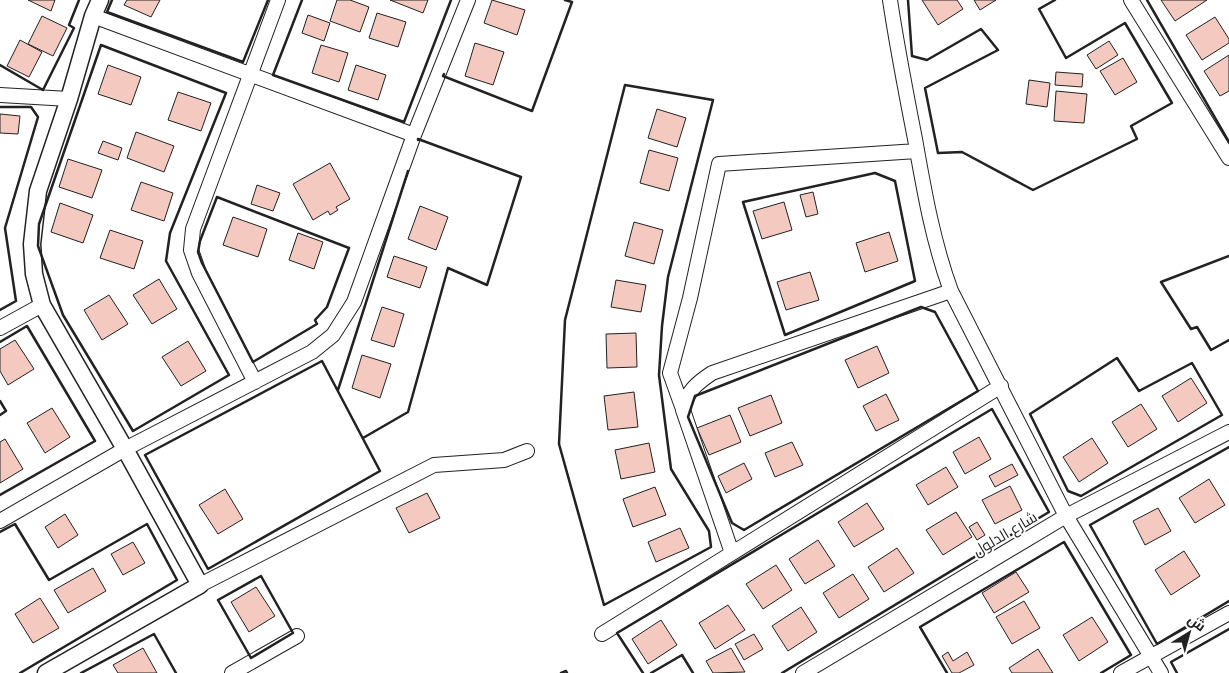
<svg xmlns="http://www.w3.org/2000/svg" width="1229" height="673" viewBox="0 0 1229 673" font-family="'Golos Text',Cairo,sans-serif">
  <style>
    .building { fill: #f3c9c0; stroke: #222 }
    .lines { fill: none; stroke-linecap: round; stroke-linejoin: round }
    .minor-casing { stroke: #222; stroke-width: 16 }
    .tertiary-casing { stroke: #222; stroke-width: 19 }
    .minor { stroke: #fff; stroke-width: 14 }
    .tertiary { stroke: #fff; stroke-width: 16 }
    .wall { stroke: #222; stroke-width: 2.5 }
    .labels { text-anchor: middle; stroke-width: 4; stroke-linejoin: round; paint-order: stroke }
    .street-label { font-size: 15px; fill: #222; stroke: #fff }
  </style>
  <rect width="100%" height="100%" fill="#fff"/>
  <!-- building -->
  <path class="building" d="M28,0H55L51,11Z
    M127,0H160L151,17L124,5Z
    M337,0H350L369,7L360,32L330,21Z
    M390,0H428L423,13Z
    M492,0L525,10L517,35L484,23Z
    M922,0H957L963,9L938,25Z
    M974,0H996L980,10Z
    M1161,0H1207L1175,21Z
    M377,13L406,22L398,47L369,38Z
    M308,15L330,23L324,41L302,33Z
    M42,16L67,28L53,56L28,44Z
    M1215,17L1229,39V43L1202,60L1186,35Z
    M20,40L42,52L29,77L7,66Z
    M1109,41L1118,55L1096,69L1087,55Z
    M475,43L504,52L493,85L465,76Z
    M321,45L348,53L339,82L312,73Z
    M1229,55V91L1220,96L1204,71Z
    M1123,58L1137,82L1115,95L1100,71Z
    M108,65L141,77L131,105L98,94Z
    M356,65L386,75L378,100L348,90Z
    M1056,72L1083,74L1082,87L1055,85Z
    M1029,80L1050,83L1047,107L1026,104Z
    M1056,91L1087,94L1084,123L1054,121Z
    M178,92L211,103L201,131L168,120Z
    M657,109L686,118L677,147L648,138Z
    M0,114L20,116L18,134L0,133Z
    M136,132L174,146L164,172L127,158Z
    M103,141L122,148L118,160L98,153Z
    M649,150L678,158L669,191L640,183Z
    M68,159L102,170L92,198L59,187Z
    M330,163L350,199L336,207L338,210L330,215L328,211L313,220L293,184Z
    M141,182L173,193L164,221L131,210Z
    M257,185L280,193L273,211L251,204Z
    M813,192L818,214L806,217L800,195Z
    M784,202L792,230L762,239L753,211Z
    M60,203L93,215L83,243L51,232Z
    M420,206L448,217L436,250L408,239Z
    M233,217L267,229L258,257L223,245Z
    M634,222L663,230L654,264L625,256Z
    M110,230L143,241L134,269L100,258Z
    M889,232L898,261L865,272L856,243Z
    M298,233L323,242L314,269L289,260Z
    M394,256L427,267L420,288L387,277Z
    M810,272L819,300L786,310L777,282Z
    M159,279L177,309L152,324L133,295Z
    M616,280L646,285L641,312L611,307Z
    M109,295L128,324L102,340L84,310Z
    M382,307L404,314L394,347L371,340Z
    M636,333L637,367L607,368L606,334Z
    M15,340L34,369L8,385L0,371V349Z
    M188,341L206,371L181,386L162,357Z
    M877,346L889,373L858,388L845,360Z
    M362,355L391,364L380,398L352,388Z
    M1191,378L1207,403L1178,422L1162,396Z
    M634,392L638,427L608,430L604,396Z
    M886,394L899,420L876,431L863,406Z
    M771,395L782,423L750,436L738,408Z
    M1141,404L1157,429L1128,447L1112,422Z
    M52,408L70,437L45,453L27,423Z
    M730,415L741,442L709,455L697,428Z
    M979,437L991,459L965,474L953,452Z
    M1092,438L1108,463L1079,482L1063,457Z
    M5,439L23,469L0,483V442Z
    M792,442L803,465L775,477L765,453Z
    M649,443L655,472L621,479L615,450Z
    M744,463L752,479L726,493L718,476Z
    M1012,464L1018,475L995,487L989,476Z
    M946,467L958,487L928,505L916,485Z
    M1209,479L1225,505L1195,523L1179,498Z
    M1010,486L1022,510L995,524L982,500Z
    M655,487L666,515L633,527L623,499Z
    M225,489L243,519L218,534L199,505Z
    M427,493L440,518L409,533L396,508Z
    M867,503L884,529L854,547L838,522Z
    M1158,508L1171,531L1145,545L1133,521Z
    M956,512L972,537L943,555L926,530Z
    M65,514L78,535L58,548L45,527Z
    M977,522L985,535L977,540L969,527Z
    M680,528L689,548L656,562L648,542Z
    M818,540L835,566L805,584L789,559Z
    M133,542L145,563L123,575L111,554Z
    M897,548L914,573L884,592L868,567Z
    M1184,551L1200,576L1171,595L1155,570Z
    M776,565L792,590L763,609L746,584Z
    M93,568L106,591L68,613L54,590Z
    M1016,572L1029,592L994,613L982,593Z
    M853,574L869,599L839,618L823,593Z
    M256,587L275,616L249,632L231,602Z
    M40,598L59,628L33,643L15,614Z
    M1024,601L1040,628L1012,644L996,617Z
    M728,605L745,630L715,649L699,623Z
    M801,607L817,632L788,651L772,626Z
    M1092,617L1108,642L1079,661L1063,635Z
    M661,620L677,645L648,664L632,639Z
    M754,634L763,649L744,660L735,644Z
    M143,648L157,673H118L113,665Z
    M731,648L745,672L713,673L706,661Z
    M1038,649L1053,673H1012L1009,668Z
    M948,652L953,661L967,652L974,665L959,673H952L942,656Z"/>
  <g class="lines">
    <!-- minor casing -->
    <g class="minor-casing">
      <path id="minor" d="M890,0C897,47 906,93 915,139C924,190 933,242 951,291L1066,516L1161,673
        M1131,0L1229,158
        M93,16L414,135
        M0,95L69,99
        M0,328L42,305
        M255,382L199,273L191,250L193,229L278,0
        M683,409L670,373L690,298L719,164L917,151
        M0,521L125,449L312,352L333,335L354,302L414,135L468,0
        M732,553L683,410C686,392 697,383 712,373L951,291
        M200,585L434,465L504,460L527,451
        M602,634L1001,386
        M232,673L297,636
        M803,673L1066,516L1229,432
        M1121,673L1229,613"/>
    </g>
    <!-- tertiary casing -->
    <g class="tertiary-casing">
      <path id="tertiary" d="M46,673L200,585L125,449L42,305L34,274L32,244L38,191L69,99L93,16L100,0"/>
    </g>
    <!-- minor -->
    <use href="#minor" class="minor"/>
    <!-- tertiary -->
    <use href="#tertiary" class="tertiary"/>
    <!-- wall -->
    <path class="wall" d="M112,0L107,12L243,62L268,0
      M302,0L273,75L404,122L451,0
      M908,0L912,56L927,60L981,29L998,50L925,88L938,153L962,152L1033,190L1137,139L1131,126L1172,103L1125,23L1066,58L1039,9L1055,0
      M1147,0L1229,142
      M101,45L226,93L170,233L166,261L229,375L133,431L63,315L38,246L39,224Z
      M0,65L43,90L74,28L69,25L79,0
      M444,74L443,76L532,111L572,2L565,0
      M625,85L713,100L668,277L662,326L659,375L671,469L709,531L711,547L604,605L559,444L565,320Z
      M0,107H31L38,117L5,228L16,301L0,310
      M875,173L895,181L915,281L785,335L743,202Z
      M217,197L349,248L327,307L315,320L317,324L253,362L202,263L198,252L200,241Z
      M1229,256L1161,282L1191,329L1197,327L1211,350L1229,340
      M921,307L935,312L978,391L744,530L732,523L688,417L695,396Z
      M0,342L27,326L95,441L0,495
      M1117,358L1139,391L1192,363L1222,415L1081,496L1068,491L1030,414Z
      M322,361L380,471L208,569L145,455Z
      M338,390L408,171
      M0,401L6,411L0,415
      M363,438L408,412L448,268L487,285L521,177L418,139V140
      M1229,447L1090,525L1157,644L1229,601
      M0,532L15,524L49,580L147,524L177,580L20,673
      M261,576L293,633L251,658L218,600Z
      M81,673L154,634L176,673
      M561,673L566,671L567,673
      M643,673L617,633L992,409L1049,512L782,673
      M651,673L682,655L693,673
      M947,673L920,627L1064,542L1131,655L1101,673
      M1177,673L1171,662L1229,629"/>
  </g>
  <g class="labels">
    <!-- street labels -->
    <g class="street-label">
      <text transform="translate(1005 534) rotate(-31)" y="5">شارع الدلول</text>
    </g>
  </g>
  <!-- north arrow -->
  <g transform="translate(1189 633) rotate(37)" stroke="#ffffff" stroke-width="4" paint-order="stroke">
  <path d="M0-4L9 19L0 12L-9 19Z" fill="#222222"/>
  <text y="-8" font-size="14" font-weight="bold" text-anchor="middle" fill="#222222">ش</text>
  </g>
</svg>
